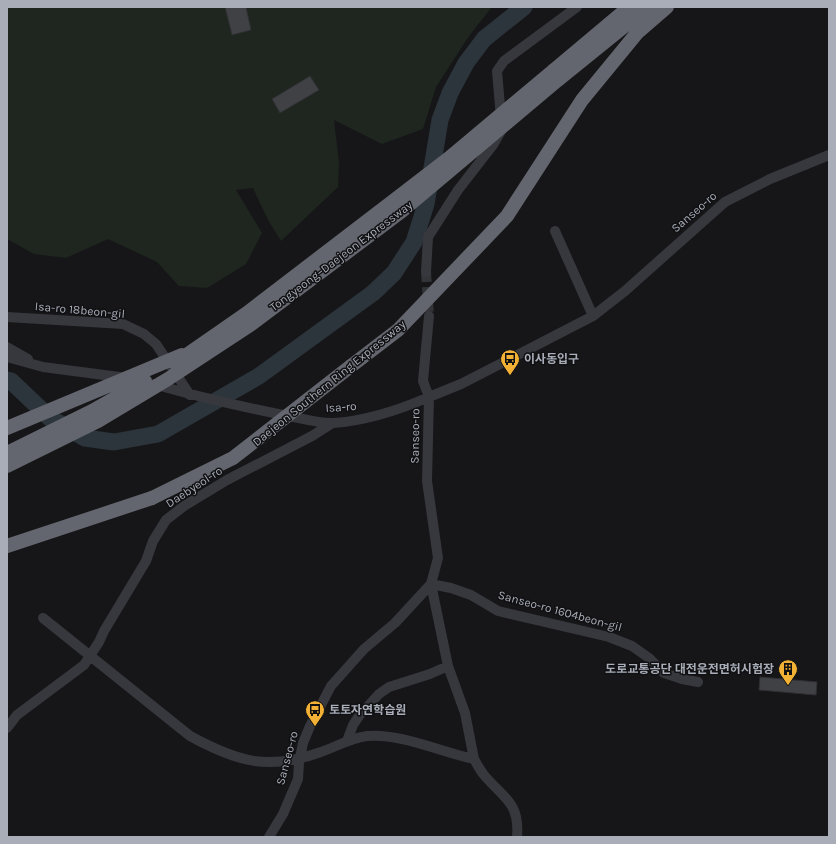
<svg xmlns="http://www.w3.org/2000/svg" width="836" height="844" viewBox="0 0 836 844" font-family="Karla,'Noto Sans KR',sans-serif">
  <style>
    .green { fill: #1e261f }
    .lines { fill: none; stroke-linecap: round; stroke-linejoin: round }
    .river { stroke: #2c353c; stroke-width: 17 }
    .building { fill: #404145; stroke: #303034 }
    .minor-tunnel { stroke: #333438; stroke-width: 10; stroke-dasharray: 10 5; stroke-linecap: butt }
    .minor { stroke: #37383d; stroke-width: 10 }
    .highway { stroke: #63666e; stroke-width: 14 }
    .highway-bridge { stroke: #63666e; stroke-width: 14 }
    .labels { text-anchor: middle; stroke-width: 3; stroke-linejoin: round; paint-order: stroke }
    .street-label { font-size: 12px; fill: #a8adb8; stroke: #111113 }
    .poi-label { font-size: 12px; font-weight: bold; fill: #a8adb8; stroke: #111113; text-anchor: start }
  </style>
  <rect width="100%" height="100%" fill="#161618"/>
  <!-- green -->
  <path class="green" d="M7,7H492L469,36L436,87L423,129L382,144L334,120L339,163L338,187L281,241L268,220L253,188L236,190L262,233L246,264L207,288L179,286L157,262L108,239L66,258L34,254L7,239Z"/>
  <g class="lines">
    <!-- river -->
    <path class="river" d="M7,380L11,381L50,418L85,438L114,442L158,434L259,376L373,293L394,273L414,242L426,204L440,120L450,93L466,63L484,39L524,7"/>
  </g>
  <!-- building -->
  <path class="building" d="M225,7H246L251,30L232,35Z
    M310,76L319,90L280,113L272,99Z
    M760,677L817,682L816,695L759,690Z"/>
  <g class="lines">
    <!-- minor-tunnel -->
    <path class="minor-tunnel" d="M426,272L429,316"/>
    <!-- minor -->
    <path class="minor" d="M555,231L593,316
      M426,272L428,237L458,190L493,145L501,131V118L497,71L504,61L577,7
      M7,317L123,324L144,334L156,344L190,395
      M7,347L28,359
      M7,357L43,367L127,378
      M154,384C198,397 243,407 288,416C300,418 321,424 333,423C366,421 399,410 429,397L423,381L429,316
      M43,618L190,736C238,762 268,771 321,752C336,747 350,738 367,736C400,733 441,752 474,759C477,764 480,770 484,775C503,798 520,802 517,837
      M7,728L17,715L84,665L99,642L104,631L146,561L153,541L166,520L184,506L227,480L312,436L331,424
      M347,741L353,725L359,716L379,694L389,687L430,674L448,666
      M474,759L465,713L448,666L431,584L451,588L471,595L498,611L609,637L632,646L649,658L664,673L682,679L698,682
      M269,837L283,814L298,779L299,763L303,743L310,726L331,686L364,649L395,623L431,584L438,558L427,481L429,397L461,384L593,316L625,291L725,202L770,179L829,155"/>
    <!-- highway -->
    <path class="highway" d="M554,70L629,7
      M559,79L648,7
      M351,366L398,330L507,216L582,100L637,33L667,7
      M7,546L152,498"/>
    <!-- highway-bridge -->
    <path class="highway-bridge" d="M175,363L247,313L397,198L449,158L554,70
      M7,428L182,355
      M7,453L92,411L145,381
      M7,466L98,421L168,379L253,323L402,211L559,79
      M152,498L233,458L351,366"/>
  </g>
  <!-- icons -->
  <defs>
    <g id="bus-pin" transform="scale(1)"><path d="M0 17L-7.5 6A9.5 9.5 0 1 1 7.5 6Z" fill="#f2b134" stroke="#111113"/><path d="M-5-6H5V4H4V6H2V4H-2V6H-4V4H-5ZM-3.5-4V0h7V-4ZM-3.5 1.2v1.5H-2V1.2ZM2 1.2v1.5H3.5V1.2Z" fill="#111"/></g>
    <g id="building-pin" transform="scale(1)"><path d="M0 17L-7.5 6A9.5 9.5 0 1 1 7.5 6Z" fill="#f2b134" stroke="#111113"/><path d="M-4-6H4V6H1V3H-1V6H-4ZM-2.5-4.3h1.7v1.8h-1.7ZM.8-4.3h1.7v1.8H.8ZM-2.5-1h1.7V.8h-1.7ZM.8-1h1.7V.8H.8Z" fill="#111"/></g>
  </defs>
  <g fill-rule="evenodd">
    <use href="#bus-pin" x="510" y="359"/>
    <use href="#building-pin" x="788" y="669"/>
    <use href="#bus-pin" x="315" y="710"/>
  </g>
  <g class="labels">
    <!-- street labels -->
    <g class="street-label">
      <text transform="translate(694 212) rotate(-41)" y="4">Sanseo-ro</text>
      <text transform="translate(341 256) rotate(-37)" y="4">Tongyeong–Daejeon Expressway</text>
      <text transform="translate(80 310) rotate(5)" y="4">Isa-ro 18beon-gil</text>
      <text transform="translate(329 383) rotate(-39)" y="4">Daejeon Southern Ring Expressway</text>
      <text transform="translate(341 407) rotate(-4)" y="4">Isa-ro</text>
      <text transform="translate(415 436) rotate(-89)" y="4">Sanseo-ro</text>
      <text transform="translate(194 487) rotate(-33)" y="4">Daebyeol-ro</text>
      <text transform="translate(560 611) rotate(15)" y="4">Sanseo-ro 1604beon-gil</text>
      <text transform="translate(287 758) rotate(-75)" y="4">Sanseo-ro</text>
    </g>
    <!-- poi labels -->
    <g class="poi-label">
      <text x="524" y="363">이사동입구</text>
      <text x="774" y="673" text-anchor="end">도로교통공단 대전운전면허시험장</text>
      <text x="329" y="714">토토자연학습원</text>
    </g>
  </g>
  <!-- border -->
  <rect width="836" height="844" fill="none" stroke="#a8adb8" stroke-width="16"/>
</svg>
